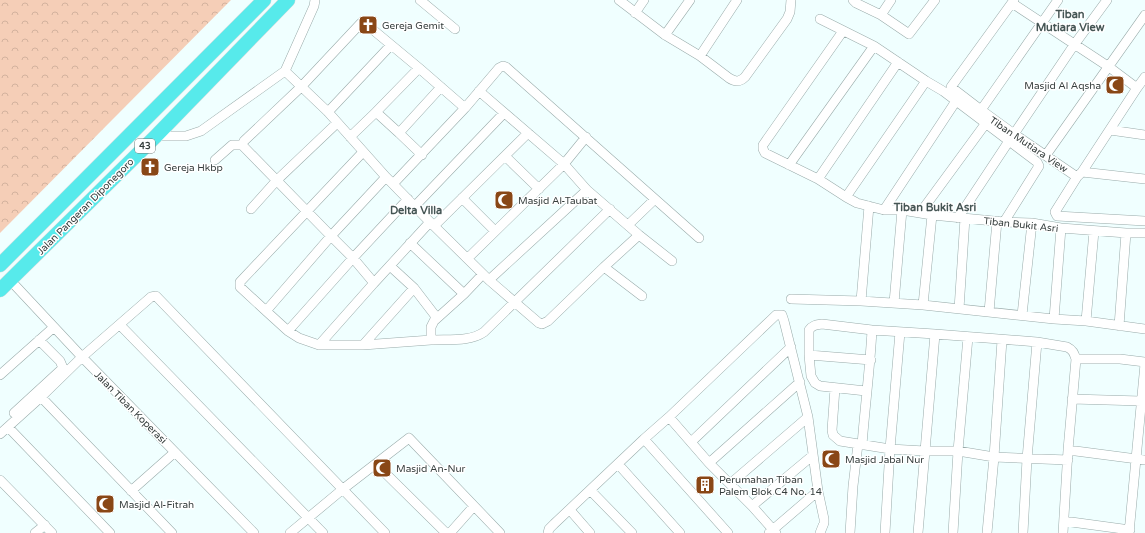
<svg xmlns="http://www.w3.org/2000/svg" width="1145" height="533" viewBox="0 0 1145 533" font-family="'Varela Round',sans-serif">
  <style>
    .forest { fill: url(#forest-crowns) }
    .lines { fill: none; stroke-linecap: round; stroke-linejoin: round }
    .minor-casing { stroke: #99abaa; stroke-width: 10 }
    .highway-casing { stroke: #dbdcdc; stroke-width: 15 }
    .minor { stroke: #fff; stroke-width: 9 }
    .highway { stroke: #57eaeb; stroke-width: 14 }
    .labels { text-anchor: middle; stroke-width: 3; stroke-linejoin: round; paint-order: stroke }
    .shield { fill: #fff; stroke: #727877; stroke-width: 1 }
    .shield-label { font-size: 9px; font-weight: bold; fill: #363e3d }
    .poi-label { font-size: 10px; fill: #363e3d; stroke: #fff; text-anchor: start }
    .street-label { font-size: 10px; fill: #363e3d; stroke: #fff }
    .neighbourhood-label { font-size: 11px; font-weight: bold; fill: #455554; stroke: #fff }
  </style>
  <defs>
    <pattern id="forest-crowns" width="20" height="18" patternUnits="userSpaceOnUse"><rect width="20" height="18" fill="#f5ceb7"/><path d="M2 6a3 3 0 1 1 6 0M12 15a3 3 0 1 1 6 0" fill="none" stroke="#d3b29e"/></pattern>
  </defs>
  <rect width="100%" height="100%" fill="#f0ffff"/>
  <!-- forest -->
  <path class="forest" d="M0,0H231L0,233Z"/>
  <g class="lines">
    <!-- minor casing -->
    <g class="minor-casing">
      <path id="minor" d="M420,0L455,29
        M619,0L665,35L700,56L729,78C735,82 740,82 745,77L787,19L790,12L791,0
        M853,0L856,3L881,15L909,34L935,0
        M1058,0L981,110L1014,134L1077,177
        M1012,3L1109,67L1137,88
        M635,13L644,0
        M881,15L891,0
        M820,19L874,46L926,81L943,91L1037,162L1039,166L1004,222
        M843,31L763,145V149L765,153L818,179L846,197L857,203L884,210H902L932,215L1004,222L1032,223L1061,228L1126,233H1145
        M665,35L690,0
        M700,56L737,0
        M285,71L328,112L386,177L430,222L489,280L539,323L542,324L548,321L604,267L639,235
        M1145,77L1137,88L1082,172L1077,177L1055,212L1057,216L1145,221
        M479,91L564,164L587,190L639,235L672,261
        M981,110L951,87L1014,0
        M328,112L391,45
        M376,112L399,133L422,155
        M1110,130L1145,135
        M399,133L441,87
        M1014,134L1074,45L1107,0
        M156,136H186L201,131L285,71L314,6L315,0
        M350,137L376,112L419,68
        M242,145L244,141L301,87L361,23L366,24L419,68L465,108
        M242,145L331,236L353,258L374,283L430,222
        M363,152L240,282V287L266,311L288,331L299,338L319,345H363L431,340
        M1046,155L1145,15
        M505,156L539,189
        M215,160L232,145H242
        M789,165L874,46
        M1082,172L1145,179
        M818,179L898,62
        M393,184L465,108L499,68L503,66L506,67L699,238
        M846,197L926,81
        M462,198L495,231
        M415,206L504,113
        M251,209L277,180L337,123
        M884,210L956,101
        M920,213L986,123
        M958,218L1009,141
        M628,225L655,199
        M434,226L528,133
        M410,243L464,294
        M468,258L564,164L586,137
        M390,266L414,288L437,318
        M604,267L642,296
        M483,274L464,294L434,321L431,327V340C448,339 470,342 484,332L610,209
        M10,280L82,357L254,533
        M489,280L587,190
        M791,299L861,301L923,305L1054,319L1086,321L1145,329
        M861,301L869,206
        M894,303L902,210
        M923,305L932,215
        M959,309L965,218
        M266,311L331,236L386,177
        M989,312L997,221
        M1022,315L1032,223
        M1054,319L1061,228
        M1086,321L1094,231
        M120,325L323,533
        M1119,326L1126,233
        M288,331L353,258L408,199
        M319,345L374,283
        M363,345L414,288
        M809,355L871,360
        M1076,359H1120L1145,362
        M0,375L54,327
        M835,388L832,430L833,435L840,441L890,449L925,451H958L994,457L1068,460
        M866,391L820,386L815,383L811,376L809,355V330C813,325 816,325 822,324L872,330L935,334L1037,342L1067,347C1073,350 1074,353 1076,359L1068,450L1063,533
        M41,397L172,533
        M1072,399L1141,401
        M14,413L63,368L60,361L39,340
        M669,417L709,463L752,506L776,533
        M8,427L110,533
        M0,434L41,397L82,357L151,297L156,296L385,533
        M644,439L728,533
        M691,442L791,347
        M862,445C865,406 870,368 872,330
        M1068,450L1145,460
        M709,463L800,382
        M376,464L446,533
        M618,464L680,533
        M0,480L52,533
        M730,484L808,417
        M590,490L632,533
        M131,491L175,452
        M752,506L812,456
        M570,510L590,533
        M1064,521L1130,530
        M35,533L45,525
        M290,533L343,489L409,438L500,533
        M450,533L474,506
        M548,533L549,529L554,524L644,439L669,417L776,315H782L784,321L808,417L818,491L824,519V523L820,533
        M769,533L818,491
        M850,533L853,486L858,444
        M885,533L890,449L900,332
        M918,533L935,334
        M953,533L958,451L968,337
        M987,533L994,457L1002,340
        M1023,533L1027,459L1037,342
        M1129,533L1145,364"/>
    </g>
    <!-- highway casing -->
    <g class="highway-casing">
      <path id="highway" d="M0,265L264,0
        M0,290L156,136L288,0"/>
    </g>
    <!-- minor -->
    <use href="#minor" class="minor"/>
    <!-- highway -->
    <use href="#highway" class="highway"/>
  </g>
  <!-- icons -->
  <defs>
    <g id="church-square" transform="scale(1)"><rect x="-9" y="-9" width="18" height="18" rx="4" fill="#894716" stroke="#fff"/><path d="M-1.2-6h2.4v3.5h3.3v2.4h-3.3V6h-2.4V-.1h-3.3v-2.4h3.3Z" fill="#fff"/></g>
    <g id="mosque-square" transform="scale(1)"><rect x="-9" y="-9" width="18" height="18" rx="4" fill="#894716" stroke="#fff"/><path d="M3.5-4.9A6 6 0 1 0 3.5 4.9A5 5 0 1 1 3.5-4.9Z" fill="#fff"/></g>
    <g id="building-square" transform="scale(1)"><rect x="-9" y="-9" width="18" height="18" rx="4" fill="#894716" stroke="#fff"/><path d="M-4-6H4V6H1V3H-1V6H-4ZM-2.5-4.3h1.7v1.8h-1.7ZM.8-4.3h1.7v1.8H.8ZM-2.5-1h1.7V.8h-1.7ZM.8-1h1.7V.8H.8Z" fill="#fff"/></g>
  </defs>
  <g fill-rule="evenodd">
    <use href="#church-square" x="368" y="25"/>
    <use href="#mosque-square" x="1115" y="85"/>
    <use href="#church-square" x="150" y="167"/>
    <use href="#mosque-square" x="504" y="200"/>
    <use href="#mosque-square" x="831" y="459"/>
    <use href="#mosque-square" x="382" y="468"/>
    <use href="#building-square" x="705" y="485"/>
    <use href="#mosque-square" x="105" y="504"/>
  </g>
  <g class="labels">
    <!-- shield labels -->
    <rect class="shield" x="135" y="139" width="20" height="14" rx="3"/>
    <g class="shield-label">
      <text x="145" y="149">43</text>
    </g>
    <!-- poi labels -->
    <g class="poi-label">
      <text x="382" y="29">Gereja Gemit</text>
      <text x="1101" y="89" text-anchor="end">Masjid Al Aqsha</text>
      <text x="164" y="171">Gereja Hkbp</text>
      <text x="518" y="204">Masjid Al-Taubat</text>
      <text x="845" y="463">Masjid Jabal Nur</text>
      <text x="396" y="472">Masjid An-Nur</text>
      <text x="719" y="483">Perumahan Tiban<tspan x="719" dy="12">Palem Blok C4 No. 14</tspan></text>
      <text x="119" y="508">Masjid Al-Fitrah</text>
    </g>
    <!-- street labels -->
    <g class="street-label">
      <text transform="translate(1029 144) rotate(34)" y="4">Tiban Mutiara View</text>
      <text transform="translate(85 206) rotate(-45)" y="4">Jalan Pangeran Diponegoro</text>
      <text transform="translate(1021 224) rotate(6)" y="4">Tiban Bukit Asri</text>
      <text transform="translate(131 407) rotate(45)" y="4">Jalan Tiban Koperasi</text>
    </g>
    <!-- neighbourhood labels -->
    <g class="neighbourhood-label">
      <text x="1070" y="18">Tiban<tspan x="1070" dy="13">Mutiara View</tspan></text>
      <text x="935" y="211">Tiban Bukit Asri</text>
      <text x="416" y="214">Delta Villa</text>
    </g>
  </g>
</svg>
